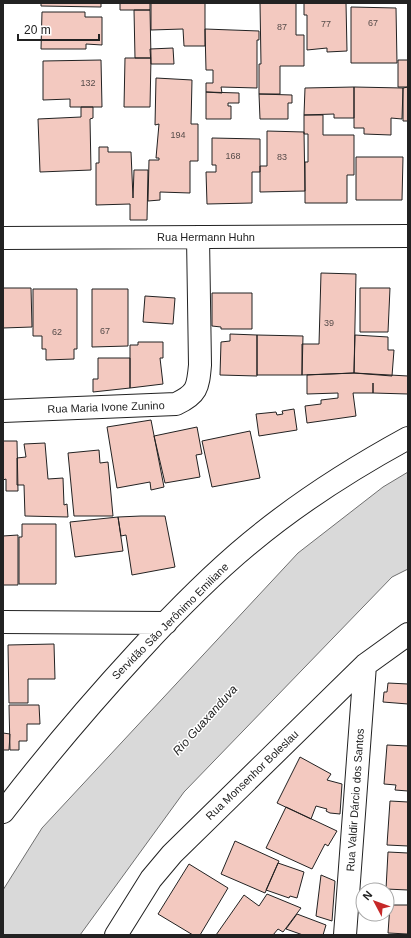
<svg xmlns="http://www.w3.org/2000/svg" width="411" height="938" viewBox="0 0 411 938" font-family="Arial,sans-serif">
  <style>
    .water { fill: #d9d9d9; stroke: #6f6f6f }
    .building { fill: #f3c9c0; stroke: #222 }
    .lines { fill: none; stroke-linecap: round; stroke-linejoin: round }
    .street-casing { stroke: #222; stroke-width: 24 }
    .street { stroke: #fff; stroke-width: 22 }
    .labels { text-anchor: middle; stroke-width: 3; stroke-linejoin: round; paint-order: stroke }
    .number-label { font-size: 9px; fill: #564c4a }
    .street-label { font-size: 11px; fill: #222; stroke: #fff }
    .water-label { font-size: 12px; font-style: italic; fill: #222; stroke: #fff }
  </style>
  <rect width="100%" height="100%" fill="#fff"/>
  <!-- water -->
  <path class="water" d="M408,472V569L392,577L184,792L80,935H3V890L42,828L298,553L383,487Z"/>
  <!-- building -->
  <path class="building" d="M41,3H101V7L41,6Z
    M120,3H150V10H120Z
    M151,3H205V46H184L183,29L151,30Z
    M260,3H296V35H304V66H280V94H259V64H261Z
    M304,3H346L347,51L327,52V48L307,50V15H304Z
    M351,7L396,8L397,63H351Z
    M134,10H150L151,58H135Z
    M42,12H85V17H102V45L86,44V49H41Z
    M205,29L259,31V40H257V88L221,87L222,93L206,92V83H213V70H206Z
    M173,48L174,64H151L150,49Z
    M125,58H151L150,107H124Z
    M101,60L102,107H70V99L43,100V61Z
    M398,60H408V87H398Z
    M156,78L192,80L191,124H198V161H190V193L160,192V200L148,201L149,160H159V158H156L159,124L155,125Z
    M354,87L403,88L402,119L391,118V135L364,134V128H354Z
    M354,87V118H334V114L304,115L305,88Z
    M408,87V121H403V88Z
    M206,92L239,93V103H228V106H231V119H206Z
    M259,94L292,95V103H288V119H260Z
    M81,107H93V118L90,119L91,170L40,172L38,119L81,117Z
    M304,115H323V135H354V175H347V203H305V162H308V134H304Z
    M267,131L304,132L305,191L260,192V166H267Z
    M212,138L260,139V172H252V203L207,204L206,172H216V165H212Z
    M99,147H108V152H131L133,198L134,170H148L147,220H130V204L96,205V163H99Z
    M356,157H403L402,200H356Z
    M321,273L356,274L354,373L302,375V344H319Z
    M3,288H31L32,327L3,328V336Z
    M360,288H390L388,332H360Z
    M33,289H77V349H74V359L46,360V349H42V336H33Z
    M92,289H128V346L92,347Z
    M212,293H252V329H221V327L212,326Z
    M145,296L175,298L173,324L143,322Z
    M230,334L257,335V376L220,375L221,342L230,341Z
    M257,335L303,336L302,375H257Z
    M355,335L388,337V350H394L392,376L354,373Z
    M138,342H163V358H160L163,384L130,388V345H138Z
    M98,358H130V388L93,392V379H98Z
    M354,373L408,376V394L373,393V383V393H353L356,416L307,423L305,406L321,404V400L338,398V393L307,394V375Z
    M294,409L297,430L259,436L256,414L276,412L277,415L283,414L282,411Z
    M151,420L164,487L151,490L150,482L117,488L107,427Z
    M197,427L202,454L196,455L200,477L165,483L154,436Z
    M250,431L260,478L212,487L202,441Z
    M3,441H17L18,491H6V479L3,480Z
    M45,443L48,479L63,478L64,505L67,504L68,517L25,516L24,485H17V458L26,457L24,444Z
    M99,450L100,463L108,462L113,516H74L68,453Z
    M141,516H165L175,567L132,575L126,535L121,536L118,517Z
    M118,517L123,551L75,557L70,522Z
    M22,524H56V584H19V537H22Z
    M18,535V585H3V536Z
    M54,644L55,679H28V703H9L8,645Z
    M388,683L408,684V704L383,702L384,692H387Z
    M9,705H39L40,724H27V741H19V750H10Z
    M3,733L10,734L9,750H3Z
    M387,745L408,746V791L395,790L396,785L384,784Z
    M300,757L331,774L327,780L342,784L340,814L330,813L326,811L327,809L316,806L311,819L277,803Z
    M390,801L408,802V846L387,845Z
    M286,807L337,831L328,846L325,844L312,869L266,848Z
    M235,841L279,861L265,893L221,874Z
    M388,852L408,853V890L386,889Z
    M278,863L304,872L297,898L290,896L289,898L266,890Z
    M189,864L228,888L200,935H193L158,914Z
    M321,875L335,881L332,921L316,916Z
    M267,894L301,908L283,932L278,929L273,935H216L244,895L259,906Z
    M390,905H408V934L388,933Z
    M297,914L326,925L323,935H303L286,929Z"/>
  <g class="lines">
    <!-- street casing -->
    <g class="street-casing">
      <path id="street" d="M3,238L408,236
        M3,411L176,404C197,394 198,388 200,365L198,237
        M3,622L166,623
        M3,812C46,756 91,703 139,651C174,613 210,576 250,543C298,503 353,468 408,438
        M116,935L151,879L172,854L365,665L408,634
        M345,935L365,665"/>
    </g>
    <!-- street -->
    <use href="#street" class="street"/>
  </g>
  <g class="labels">
    <!-- number labels -->
    <g class="number-label">
      <text x="373" y="26">67</text>
      <text x="326" y="27">77</text>
      <text x="282" y="30">87</text>
      <text x="88" y="86">132</text>
      <text x="178" y="138">194</text>
      <text x="233" y="159">168</text>
      <text x="282" y="160">83</text>
      <text x="329" y="326">39</text>
      <text x="105" y="334">67</text>
      <text x="57" y="335">62</text>
    </g>
    <!-- street labels -->
    <g class="street-label">
      <text x="206" y="241">Rua Hermann Huhn</text>
      <text transform="translate(106 407) rotate(-2)" y="4">Rua Maria Ivone Zunino</text>
      <text transform="translate(170 621) rotate(-45)" y="4">Servidão São Jerônimo Emiliane</text>
      <text transform="translate(252 775) rotate(-44)" y="4">Rua Monsenhor Boleslau</text>
      <text transform="translate(355 800) rotate(-86)" y="4">Rua Valdir Dárcio dos Santos</text>
    </g>
    <!-- water labels -->
    <g class="water-label">
      <text transform="translate(205 720) rotate(-48)" y="4">Rio Guaxanduva</text>
    </g>
  </g>
  <!-- border -->
  <rect width="411" height="938" fill="none" stroke="#222222" stroke-width="8"/>
  <!-- north arrow -->
  <g transform="translate(375 902) rotate(311)"><circle r="19" fill="#ffffff" stroke="#a7a7a7"/>
  <path d="M0-3L7 15L0 10L-7 15Z" fill="#c62828"/>
  <text y="-6" font-size="11" font-weight="bold" text-anchor="middle" fill="#222222">N</text>
  </g>
  <!-- scale -->
  <path d="M18 34v6h81v-6" fill="none" stroke="#222222" stroke-width="2"/>
  <text x="24" y="34" font-size="12" fill="#222222" stroke="#ffffff" stroke-width="3" paint-order="stroke">20 m</text>
</svg>
